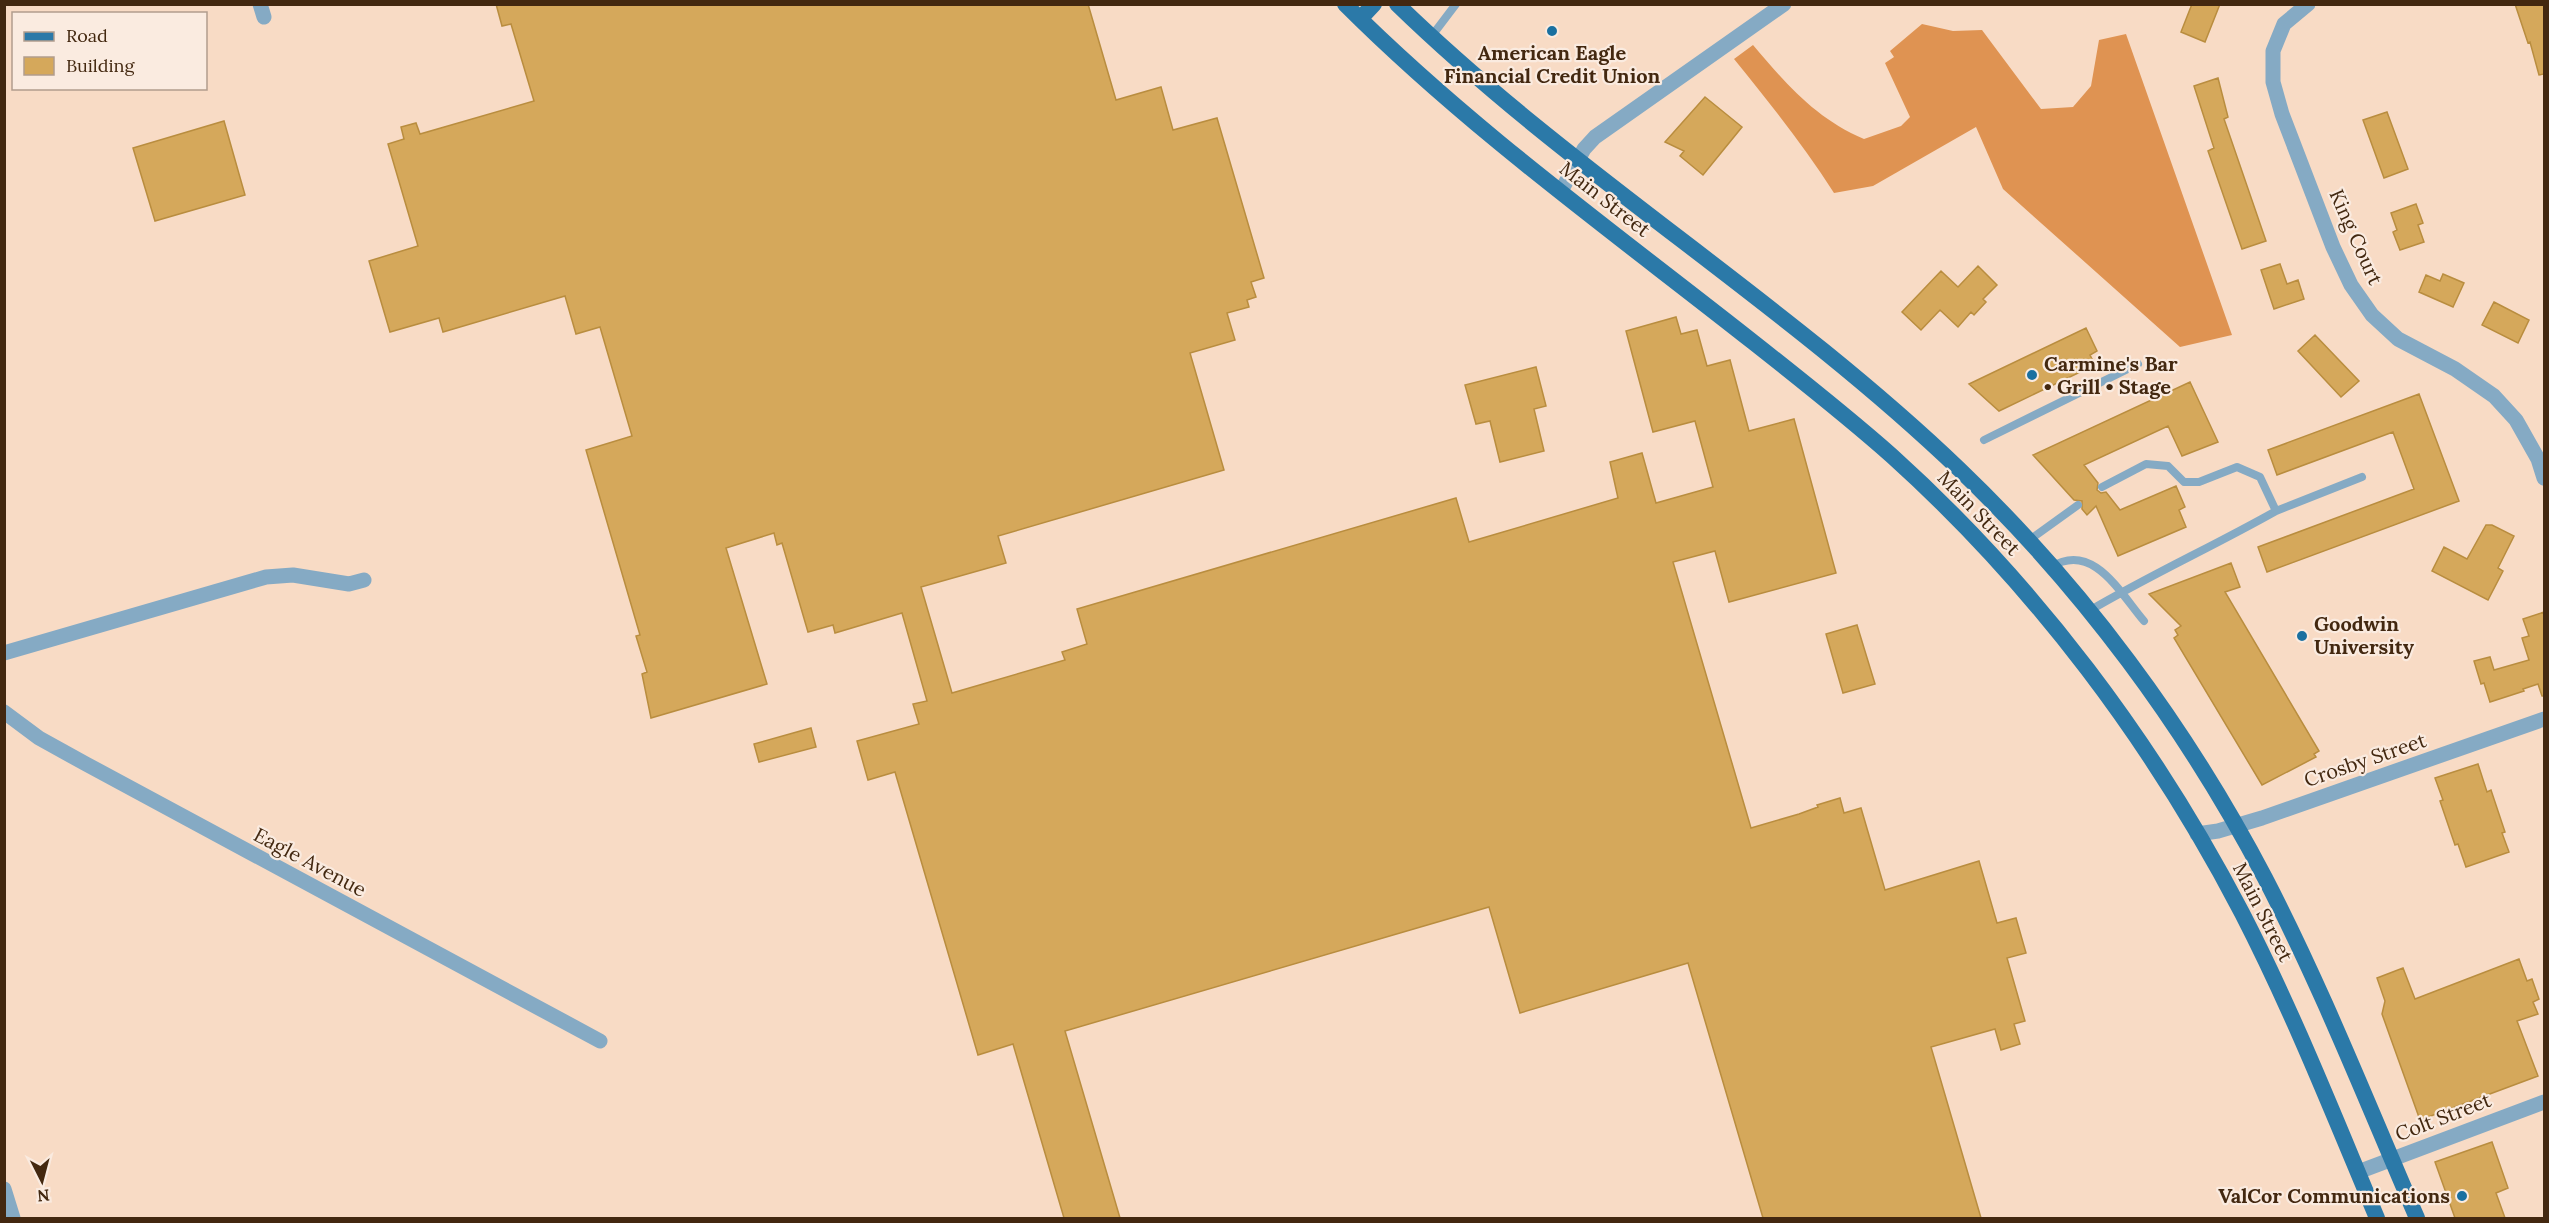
<svg xmlns="http://www.w3.org/2000/svg" width="2549" height="1223" viewBox="0 0 2549 1223" font-family="Lora,serif">
  <style>
    .forest { fill: #df9352 }
    .building { fill: #d5a85b; stroke: #b98d3f; stroke-width: 1.5 }
    .lines { fill: none; stroke-linecap: round; stroke-linejoin: round }
    .service { stroke: #85aac4; stroke-width: 8 }
    .minor { stroke: #85aac4; stroke-width: 15 }
    .primary { stroke: #2b79a8; stroke-width: 16 }
    .poi-dot { fill: #1a70a0; stroke: #faebe0; stroke-width: 2 }
    .labels { text-anchor: middle; stroke-width: 4.5; stroke-linejoin: round; paint-order: stroke }
    .poi-label { font-size: 20px; font-weight: bold; fill: #432810; stroke: #faebe0; text-anchor: start }
    .street-label { font-size: 20px; fill: #432810; stroke: #faebe0 }
  </style>
  <rect width="100%" height="100%" fill="#f8dbc5"/>
  <!-- forest -->
  <path class="forest" d="M1922,24L1953,31L1982,30L2041,109L2073,107L2091,86L2099,40L2126,34L2232,335L2180,347L2003,189L1976,127L1873,186L1834,193C1804,146 1769,102 1734,59L1753,45C1786,84 1816,119 1864,139L1901,126L1910,117L1885,63L1894,57L1890,51Z"/>
  <!-- building -->
  <path class="building" d="M496,4H1088L1116,100L1161,87L1173,130L1217,118L1264,278L1251,282L1256,297L1247,300L1249,307L1227,313L1235,340L1190,353L1224,470L998,536L1006,563L921,587L952,693L1065,660L1062,652L1087,644L1077,609L1456,498L1469,542L1618,498L1610,462L1642,453L1656,503L1713,487L1695,421L1653,432L1626,331L1676,317L1681,334L1697,330L1707,366L1730,360L1749,431L1794,419L1836,573L1729,602L1715,551L1673,562L1751,828L1799,814L1818,807L1817,805L1840,798L1844,813L1861,808L1885,890L1979,861L1997,923L2016,918L2026,953L2007,958L2025,1021L2014,1024L2020,1044L2001,1050L1995,1029L1931,1047L1981,1218H1763L1688,963L1520,1013L1489,907L1065,1031L1120,1218H1064L1013,1044L978,1055L895,772L868,780L857,741L919,724L913,704L927,701L902,613L835,633L833,625L808,632L782,543L777,545L774,533L726,548L767,684L651,718L642,674L647,672L636,636L640,635L586,450L632,436L600,327L576,334L565,296L443,332L439,318L390,332L369,261L418,246L388,144L404,139L401,127L416,123L420,134L534,101L511,24L502,26Z
    M2192,4H2220L2205,42L2181,32Z
    M2515,4H2544V74L2539,75L2530,42L2528,43Z
    M2218,78L2228,117L2224,119L2266,241L2242,249L2208,151L2214,148L2194,86Z
    M1705,97L1742,127L1703,175L1680,156L1684,151L1665,142Z
    M2387,112L2408,169L2384,178L2363,120Z
    M224,121L245,195L155,221L133,148Z
    M2416,204L2423,223L2418,225L2424,242L2400,250L2393,232L2397,230L2391,213Z
    M2280,264L2287,284L2298,280L2304,299L2274,309L2261,270Z
    M1978,266L1997,285L1983,299L1986,302L1974,315L1971,312L1958,327L1940,310L1921,330L1902,312L1941,271L1958,287Z
    M2443,274L2464,283L2453,307L2419,292L2426,275L2440,281Z
    M2494,302L2529,320L2518,343L2482,325Z
    M2086,328L2097,351L2090,355L2095,365L1999,411L1969,384Z
    M2315,335L2359,381L2341,397L2298,351Z
    M1536,367L1546,406L1534,409L1544,451L1500,462L1490,421L1476,424L1465,385Z
    M2190,382L2218,442L2182,456L2168,426L2084,465L2098,483L2097,490L2101,493L2106,492L2120,510L2176,486L2185,507L2179,510L2186,527L2118,556L2096,506L2087,515L2082,509V501L2074,500L2033,455Z
    M2419,394L2459,501L2267,572L2258,547L2414,489L2393,432L2277,475L2268,450Z
    M2486,525H2492L2514,536L2498,568L2503,571L2488,600L2432,571L2444,547L2467,559Z
    M2231,563L2240,587L2225,592L2319,751L2314,754L2316,757L2262,785L2174,638L2178,635L2175,630L2181,626L2149,594Z
    M2544,612V696H2542L2538,684L2523,689L2524,691L2490,702L2484,683L2481,684L2474,661L2490,657L2494,670L2529,660L2522,638L2529,636L2523,619Z
    M1857,625L1875,684L1843,693L1826,634Z
    M811,728L816,747L759,762L754,744Z
    M2478,764L2487,792L2491,790L2505,832L2502,833L2509,852L2466,867L2458,844L2455,845L2440,801L2443,800L2435,778Z
    M2519,959L2527,981L2532,979L2539,999L2533,1002L2538,1014L2517,1021L2538,1076L2420,1120L2382,1014L2385,1001L2377,978L2403,968L2415,999Z
    M2492,1142L2508,1188L2496,1193L2505,1218H2455L2435,1162Z"/>
  <g class="lines">
    <!-- service -->
    <path class="service" d="M1431,37L1456,4
      M1984,440L2138,364
      M2276,511L2362,477
      M2028,541L2078,505
      M2051,567C2093,541 2120,593 2144,621
      M2089,611C2150,575 2214,546 2276,511L2260,477L2237,467L2199,482H2184L2168,466L2146,464L2102,487"/>
    <!-- minor -->
    <path class="minor" d="M260,4L264,17
      M2308,4L2284,24L2273,51V82L2282,114L2333,247L2351,285L2372,315L2398,339L2455,369L2494,396L2516,420L2538,459L2544,478
      M1561,191L1584,149L1595,137L1784,4
      M4,653L266,577L293,575L349,584L364,580
      M4,712L39,738L86,764L600,1041
      M2197,834L2218,831L2262,818L2544,719
      M2358,1172L2544,1102
      M4,1189L13,1218"/>
    <!-- primary -->
    <path class="primary" d="M1345,4C1470,129 1615,233 1753,342C1800,379 1847,416 1892,456C2035,585 2153,742 2242,913C2293,1012 2334,1116 2377,1218
      M1397,4C1572,174 1784,301 1960,470C2082,587 2186,727 2265,878C2322,988 2368,1105 2417,1218
      M1360,19L1374,4"/>
  </g>
  <!-- markers -->
  <g class="poi-dot">
    <circle cx="1552" cy="31" r="6"/>
    <circle cx="2032" cy="375" r="6"/>
    <circle cx="2302" cy="636" r="6"/>
    <circle cx="2462" cy="1196" r="6"/>
  </g>
  <g class="labels">
    <!-- poi labels -->
    <g class="poi-label">
      <text x="1552" y="60" text-anchor="middle">American Eagle<tspan x="1552" dy="23">Financial Credit Union</tspan></text>
      <text x="2044" y="371">Carmine's Bar<tspan x="2044" dy="23">• Grill • Stage</tspan></text>
      <text x="2314" y="631">Goodwin<tspan x="2314" dy="23">University</tspan></text>
      <text x="2450" y="1203" text-anchor="end">ValCor Communications</text>
    </g>
    <!-- street labels -->
    <g class="street-label">
      <text transform="translate(1605 199) rotate(38)" y="7">Main Street</text>
      <text transform="translate(2356 237) rotate(66)" y="7">King Court</text>
      <text transform="translate(1979 513) rotate(46)" y="7">Main Street</text>
      <text transform="translate(2365 760) rotate(-19)" y="7">Crosby Street</text>
      <text transform="translate(310 862) rotate(28)" y="7">Eagle Avenue</text>
      <text transform="translate(2263 912) rotate(63)" y="7">Main Street</text>
      <text transform="translate(2443 1117) rotate(-21)" y="7">Colt Street</text>
    </g>
  </g>
  <!-- border -->
  <rect width="2549" height="1223" fill="none" stroke="#432810" stroke-width="12"/>
  <!-- legend -->
  <rect x="12" y="12" width="195" height="78" fill="#faebe0" stroke="#b19d8d" stroke-width="1.5"/>
  <rect x="24" y="32" width="30" height="9" fill="#2b79a8" stroke="#b19d8d" stroke-width="1.5"/>
  <text x="66" y="42" font-size="18" fill="#432810">Road</text>
  <rect x="24" y="57" width="30" height="18" fill="#d5a85b" stroke="#b19d8d" stroke-width="1.5"/>
  <text x="66" y="72" font-size="18" fill="#432810">Building</text>
  <!-- north arrow -->
  <g transform="translate(42 1181) rotate(174)" stroke="#faebe0" stroke-width="4.5" paint-order="stroke">
  <path d="M0-4.5L10 22L0 15L-10 22Z" fill="#432810"/>
  <text y="-9" font-size="16" font-weight="bold" text-anchor="middle" fill="#432810">N</text>
  </g>
</svg>
